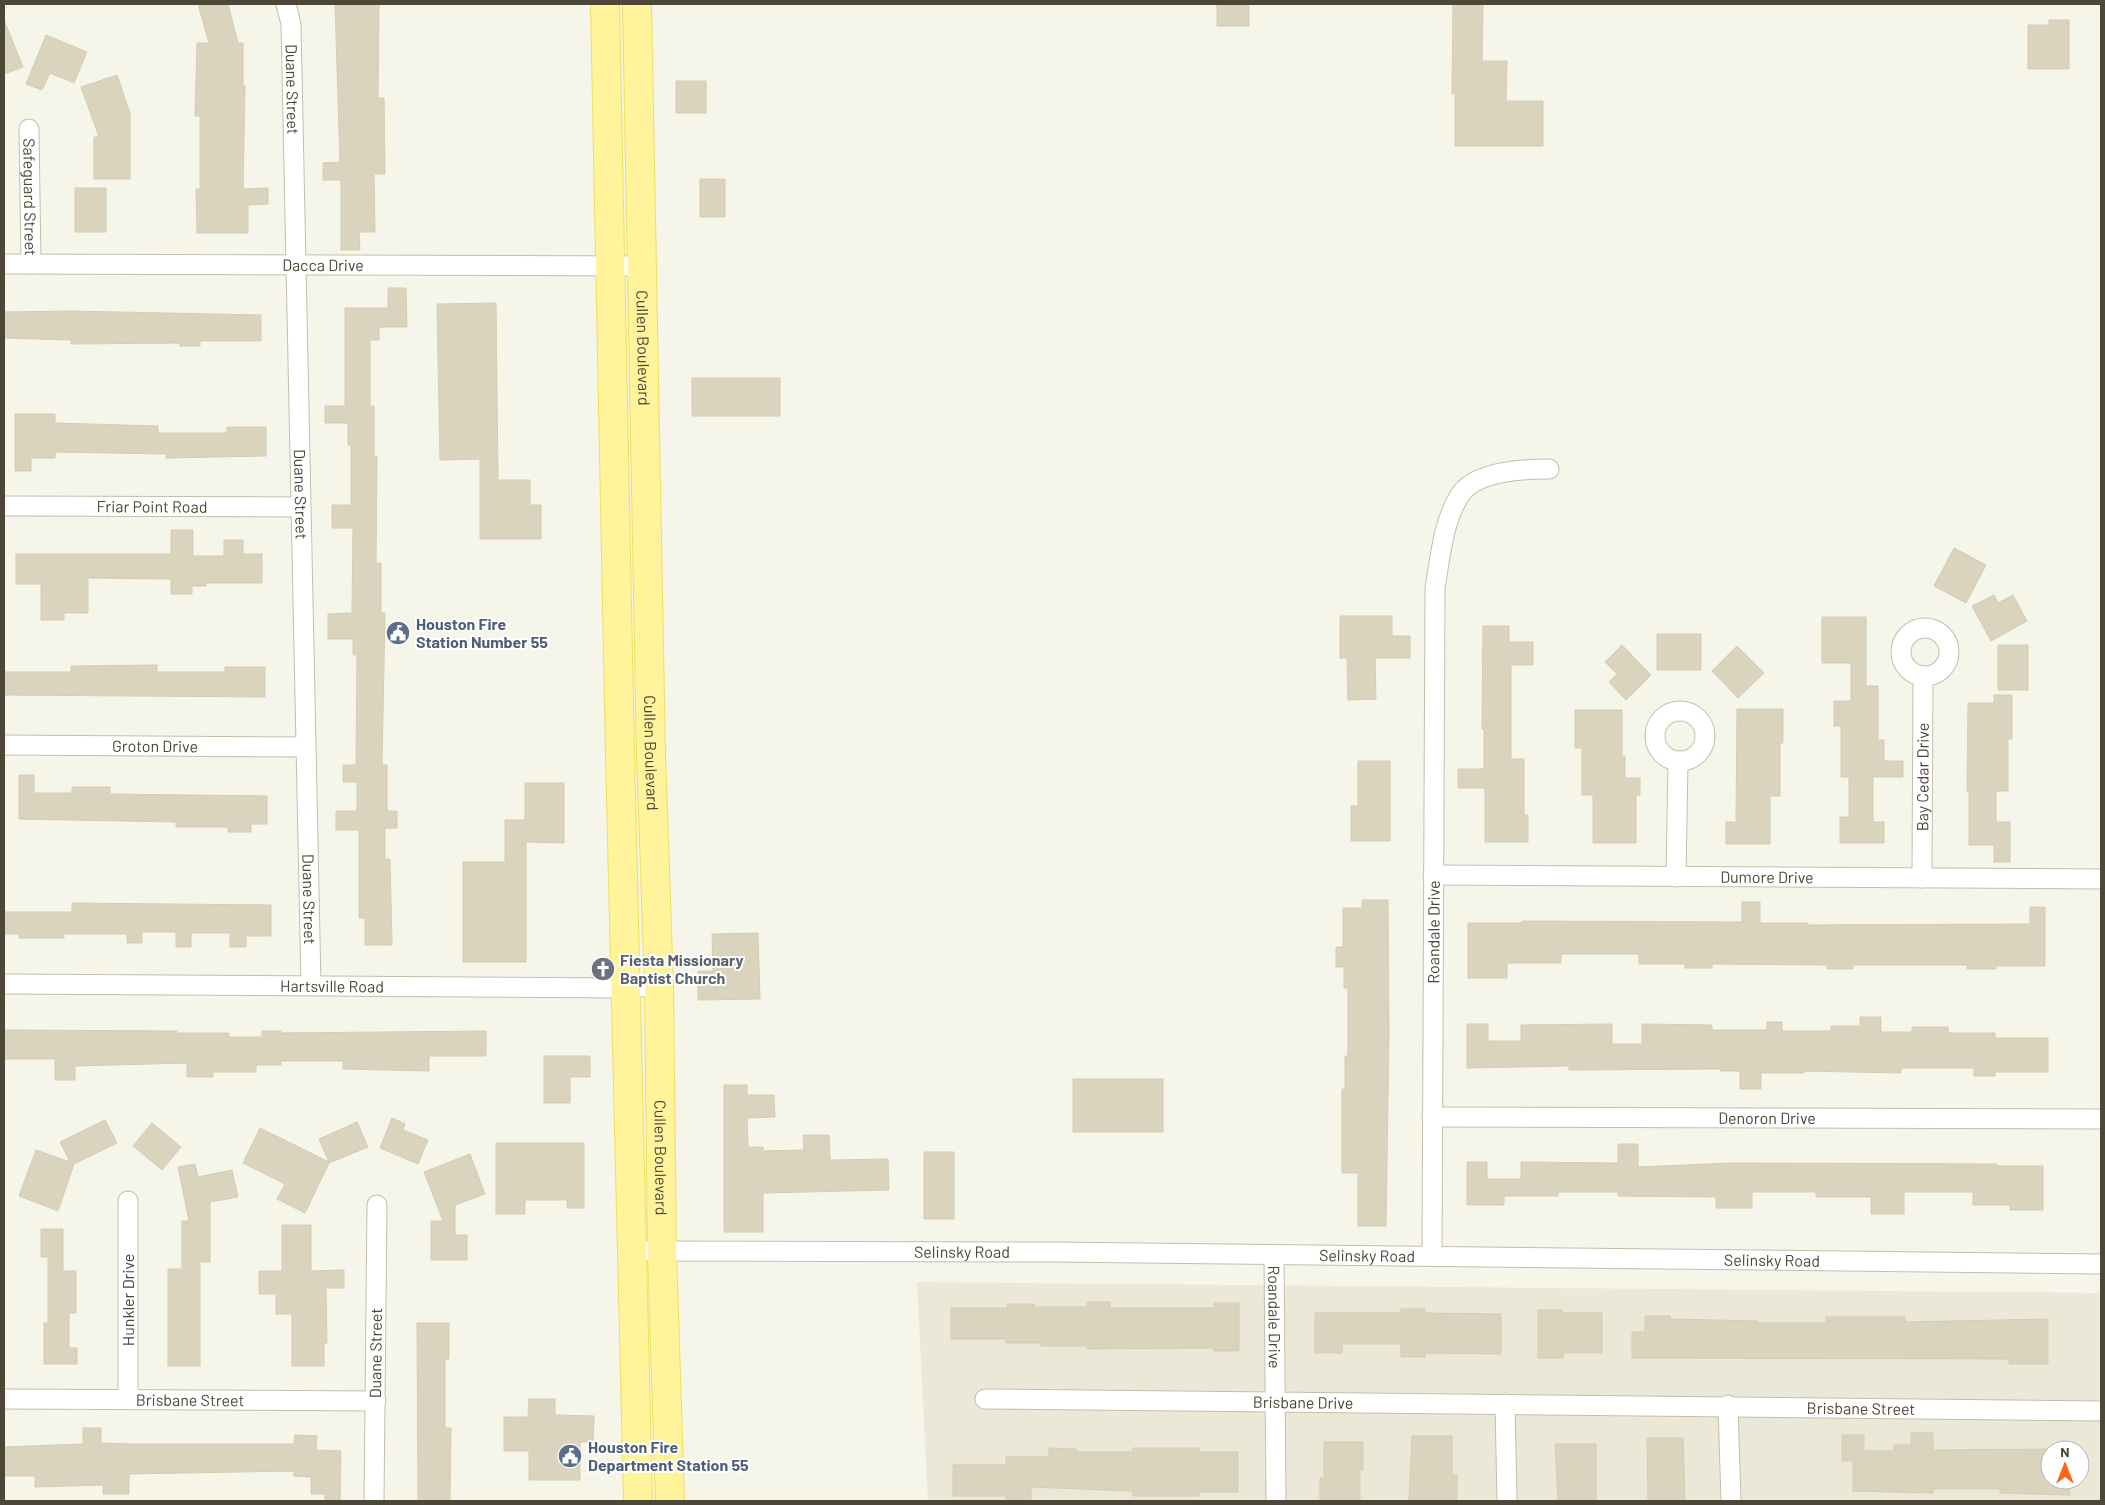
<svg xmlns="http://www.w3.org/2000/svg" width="2105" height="1505" viewBox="0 0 2105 1505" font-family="Barlow,sans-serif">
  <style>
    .residential { fill: #ebe8d8; fill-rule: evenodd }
    .building { fill: #dad3be; stroke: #d5cdb0 }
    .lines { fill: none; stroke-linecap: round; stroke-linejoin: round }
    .street-casing { stroke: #c3bfab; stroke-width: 21 }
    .primary-casing { stroke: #f1de5e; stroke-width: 30 }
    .street { stroke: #fff; stroke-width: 19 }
    .primary { stroke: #fff39b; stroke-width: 28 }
    .labels { text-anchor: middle; stroke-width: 4; stroke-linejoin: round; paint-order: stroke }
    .street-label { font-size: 16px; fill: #4c4737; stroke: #fff }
    .service-label { font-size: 16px; font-weight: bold; fill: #4e5e75; stroke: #fff; text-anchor: start }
    .worship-label { font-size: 16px; font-weight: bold; fill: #5b616d; stroke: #fff; text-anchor: start }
  </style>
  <rect width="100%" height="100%" fill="#f6f5ea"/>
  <!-- residential -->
  <path class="residential" d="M917,1282L2101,1293V1501H928ZM2050,1450H2080V1480H2050Z"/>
  <!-- building -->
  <path class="building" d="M198,4H228L238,43H243V86H245L243,189L268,188V204L248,205V233H197L196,189H200V116H195L197,43H209Z
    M335,4H379L378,98H384L385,174H374L375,232H359L360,250H341V180H323V163L340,162Z
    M1217,4H1249V26H1217Z
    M1453,4H1483L1482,61H1507L1506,101H1543V146H1455V94H1452Z
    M4,20L23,67L4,74Z
    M2049,20H2069V69H2028V25H2049Z
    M46,35L87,52L74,83L50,73L42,90L26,84Z
    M117,75L130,113V179H94V137H99L81,87Z
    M676,81H706V113H676Z
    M700,179H725V217H700Z
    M75,188H106V232H75Z
    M388,288H406L407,327H379V340H370V406H374V456H377L376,563H381V613H385L382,765H387V811H397V828H385V859H390L392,945H365V918H359V830H336V811H357V782H343V765H356L357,655H353V639H328V614L352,613L353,528H332V505H351V445H348V423H325V406H345V308H388Z
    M496,303L498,480H530V505H541V539H480V459L440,460L437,304Z
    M71,311L261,315V341H200V346H180V343L71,344V340L4,338V312Z
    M692,378H780V416H692Z
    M15,414H55V423L158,426V433H227V427H266V456L166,458V454L55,452V458H31V471H15Z
    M171,530H193V556H224V540H243V554H262V583H206V586H192V594H171V579L88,578V613H64V620H41V584H16V554H171Z
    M1954,548L1986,565L1966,603L1934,586Z
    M1994,595L1998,603L2013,595L2027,621L1991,641L1972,606Z
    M1340,616H1392V636H1410V658H1375L1376,699L1348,700L1347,658H1340Z
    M1822,617H1866V686H1878V740H1884V761H1903V777H1873V822H1884V843H1840V817H1849V777H1841V726H1834V701H1851V663H1822Z
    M1483,626H1509V642H1533V665H1511V759H1524V815H1528V842H1485V788H1458V769H1484V729H1482Z
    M1657,634H1701V670H1657Z
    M1622,645L1651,675L1626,700L1609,682L1617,674L1605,662Z
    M1998,645H2028V690H1998Z
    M1737,646L1764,673L1738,698L1712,671Z
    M157,665V672H225V667H265V697L4,695V672H71V666Z
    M1994,695H2012V739H2008V791H1996V822H2010V862H1994V845H1969V791H1967L1968,703H1994Z
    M1737,709H1783V743H1780V796H1770V844H1726V822H1736Z
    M1575,710H1622V756H1625V778H1640V795H1636V843H1593V795H1582V748H1575Z
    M1358,761H1390V841H1351V806H1358Z
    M19,775H34V793H72V787H110V794L267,796V824H251V832H228V827H176V822L19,819Z
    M525,783H564V843L526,842V962H463V862H505V820H525Z
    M1362,900H1388L1389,1032L1386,1226H1358V1173H1342V1089H1345V1056H1348V988H1344V967H1336V947H1343V908H1362Z
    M1742,902H1760V923H1808V925L2030,924V907H2045V966H1996V969H1967V965H1853V969H1827V965L1712,964V968H1685V964H1639V954H1561V963H1507V978H1468V923H1522V921L1742,922Z
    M72,903L271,905V936H246V947H230V933H191V947H176V932H142V943H127V934H64V938H19V934H4V912H72Z
    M758,933L760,999L698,1000V971H713L712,934Z
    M1860,1017H1881V1032H1912V1027H1948V1033H1995V1038H2048V1072H1995V1076H1974V1068H1901V1073L1804,1071V1073H1761V1089H1740V1071H1720V1069L1569,1070V1066L1467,1068V1024H1488V1041H1521V1025L1612,1024V1044H1642V1024L1712,1025V1030H1767V1022H1782V1031H1831V1026H1860Z
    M4,1030L177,1031V1033H229V1037H262V1031H281V1033L486,1031V1056H429V1071L343,1069V1061H281V1065H256V1072H213V1077H187V1063L75,1066V1080H55V1059H4Z
    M544,1056H590V1077H570V1103H544Z
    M1073,1079H1163V1132H1073Z
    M724,1085H747V1095H774L775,1117L747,1118L748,1147H763V1151L804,1150L803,1135H829L830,1160L888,1159L889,1190L763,1193V1232H724Z
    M392,1118L405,1124L403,1130L428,1140L418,1164L380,1148Z
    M105,1120L117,1143L74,1164L58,1211L19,1196L36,1150L70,1162L60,1142Z
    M357,1122L368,1147L329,1163L305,1213L277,1199L285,1184L243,1163L260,1128L329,1162L319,1139Z
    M152,1123L181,1147L162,1170L133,1146Z
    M496,1143H584V1208H567V1200H525V1214H496Z
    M1618,1144H1638V1167L1732,1163L1997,1164V1166H2043V1210H2010V1205H1973V1192H1904V1214H1871V1197H1816V1192H1752V1208H1716V1197L1618,1196V1192H1558V1196H1504V1205H1467V1162H1487V1179H1521V1162L1618,1163Z
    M924,1152H954V1219H924Z
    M470,1154L485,1194L455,1205V1235H467V1260H431V1221H443L424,1172Z
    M195,1164L198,1177L232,1170L238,1197L210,1202V1262H200V1366H168V1269H182V1221H189L178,1167Z
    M282,1225H311V1271L344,1270V1288H326L327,1343H324V1366H292V1314H276V1294H259V1271H282Z
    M41,1229H63V1271H76V1313H69V1348H77V1364H44V1323H48V1257H41Z
    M1087,1302H1110V1308H1214V1303H1239V1351H1214V1348L1087,1349V1346H1041V1343H1006V1339H951V1308H1007V1304H1034V1307H1087Z
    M1401,1309H1425V1313L1501,1314V1354L1425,1353V1357H1401V1344H1342V1353H1315V1313H1401Z
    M1538,1310H1562V1313H1602V1353H1563V1358H1538Z
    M1645,1316H1670V1319L1758,1321V1323H1826V1317H1905V1322L2048,1319V1364H2009V1359L1632,1358V1332H1645Z
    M417,1323H449V1359H445V1428H451L450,1501H418Z
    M529,1399H555V1415L594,1416L593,1442H580V1480H529V1451H504V1417H528Z
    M83,1428H101V1443L129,1444H294L295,1435L317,1436L316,1450L341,1451L340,1501H325V1494H311V1477L294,1476V1471L129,1474V1494H103V1485L35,1487V1476H4V1447L83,1444Z
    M1911,1433H1933V1450L2050,1449V1480H2070V1495L2000,1493V1489H1933V1493L1853,1491V1461H1842V1435H1864V1451H1894V1445H1911Z
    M1412,1436H1452V1475H1457V1500H1409Z
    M1647,1438H1683L1685,1501H1648Z
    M1324,1442H1363V1470H1360V1501H1320V1478H1324Z
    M1555,1444H1596V1501H1558Z
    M1049,1448L1076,1449V1452H1133V1448H1199V1452H1238V1492H1199V1496H1133V1491L1031,1487V1501H1006V1496H953V1465H1006V1457H1049Z"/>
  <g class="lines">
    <!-- street casing -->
    <g class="street-casing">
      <g id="street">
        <path id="s1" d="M286,4L291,24L311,985"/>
        <path id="s2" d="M29,129L31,264"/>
        <path id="s3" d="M4,264L641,266"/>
        <path id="s4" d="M4,506L300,507"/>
        <circle cx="1925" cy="652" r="24"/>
        <circle cx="1680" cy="736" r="25"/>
        <path id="s5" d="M4,745L306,747"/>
        <path id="s6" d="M1433,875L2101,879"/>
        <path d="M1676,877L1678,761"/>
        <path id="s7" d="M1922,878L1923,676"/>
        <path id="s8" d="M4,984L625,988L659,986"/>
        <path id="s9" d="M1432,1117L2101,1119"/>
        <path id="s10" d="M633,1251L1054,1252L2101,1264"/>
        <path id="s11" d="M1274,1255L1276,1501"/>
        <path id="s12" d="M1432,1256L1435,588C1440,559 1443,521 1460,495C1475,471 1524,469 1549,469"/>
        <path id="s13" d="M4,1399L376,1401"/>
        <path d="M128,1399V1201"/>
        <path id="s14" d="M985,1399L2101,1411"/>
        <path d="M1505,1404L1507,1501"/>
        <path d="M1728,1405L1731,1501"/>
        <path id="s15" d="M374,1501L377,1205"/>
      </g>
    </g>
    <!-- primary casing -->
    <g class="primary-casing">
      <g id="primary">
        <path d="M605,4L620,755L638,1501"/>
        <path id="s16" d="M637,4L651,755L659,986L662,1251L670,1501"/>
      </g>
    </g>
    <!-- street -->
    <use href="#street" class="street"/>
    <!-- primary -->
    <use href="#primary" class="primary"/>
  </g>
  <!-- icons -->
  <defs>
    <g id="civic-disc" transform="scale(1.25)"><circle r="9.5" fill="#5c6f8a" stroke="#fff"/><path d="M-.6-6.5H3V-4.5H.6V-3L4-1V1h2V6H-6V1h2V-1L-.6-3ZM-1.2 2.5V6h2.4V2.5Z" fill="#fff"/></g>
    <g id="church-disc" transform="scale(1.25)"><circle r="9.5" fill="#6b7280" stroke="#fff"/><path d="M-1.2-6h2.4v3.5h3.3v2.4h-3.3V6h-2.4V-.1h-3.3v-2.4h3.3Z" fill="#fff"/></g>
  </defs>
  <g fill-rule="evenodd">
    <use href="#civic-disc" x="398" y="633"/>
    <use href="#church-disc" x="603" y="969"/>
    <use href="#civic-disc" x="570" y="1456"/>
  </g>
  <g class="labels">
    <!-- street labels -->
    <g class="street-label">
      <text dy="6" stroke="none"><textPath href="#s1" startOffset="86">Duane Street</textPath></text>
      <text dy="6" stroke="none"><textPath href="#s2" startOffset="68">Safeguard Street</textPath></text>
      <text dy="6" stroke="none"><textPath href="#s3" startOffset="319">Dacca Drive</textPath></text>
      <text dy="6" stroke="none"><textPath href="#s16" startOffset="344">Cullen Boulevard</textPath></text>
      <text dy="6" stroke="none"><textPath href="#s1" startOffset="491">Duane Street</textPath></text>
      <text dy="6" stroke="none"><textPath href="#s4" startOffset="148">Friar Point Road</textPath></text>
      <text dy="6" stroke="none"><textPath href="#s5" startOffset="151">Groton Drive</textPath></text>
      <text dy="6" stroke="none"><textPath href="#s16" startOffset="749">Cullen Boulevard</textPath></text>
      <text dy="6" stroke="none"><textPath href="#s7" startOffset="101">Bay Cedar Drive</textPath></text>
      <text dy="6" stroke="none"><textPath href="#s6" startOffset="334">Dumore Drive</textPath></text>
      <text dy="6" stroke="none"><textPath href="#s1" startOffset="896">Duane Street</textPath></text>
      <text dy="6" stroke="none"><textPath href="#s12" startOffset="324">Roandale Drive</textPath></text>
      <text dy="6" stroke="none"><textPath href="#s8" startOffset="328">Hartsville Road</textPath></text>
      <text dy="6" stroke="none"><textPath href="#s9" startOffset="335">Denoron Drive</textPath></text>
      <text dy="6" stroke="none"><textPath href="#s16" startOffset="1154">Cullen Boulevard</textPath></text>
      <text dy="6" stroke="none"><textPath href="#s10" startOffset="329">Selinsky Road</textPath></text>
      <text dy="6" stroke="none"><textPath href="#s10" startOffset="734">Selinsky Road</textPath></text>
      <text dy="6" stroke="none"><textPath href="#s10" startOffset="1139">Selinsky Road</textPath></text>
      <text transform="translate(128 1300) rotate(-90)" y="6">Hunkler Drive</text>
      <text dy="6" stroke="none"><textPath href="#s11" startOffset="62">Roandale Drive</textPath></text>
      <text dy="6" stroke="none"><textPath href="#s15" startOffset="148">Duane Street</textPath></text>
      <text dy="6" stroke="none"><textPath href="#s13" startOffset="186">Brisbane Street</textPath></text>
      <text dy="6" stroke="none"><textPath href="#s14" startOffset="318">Brisbane Drive</textPath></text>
      <text dy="6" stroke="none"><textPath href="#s14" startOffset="876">Brisbane Street</textPath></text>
    </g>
    <!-- service labels -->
    <g class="service-label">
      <text x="416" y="630">Houston Fire<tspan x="416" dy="18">Station Number 55</tspan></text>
      <text x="588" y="1453">Houston Fire<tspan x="588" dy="18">Department Station 55</tspan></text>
    </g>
    <!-- worship labels -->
    <g class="worship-label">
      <text x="620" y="966">Fiesta Missionary<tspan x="620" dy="18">Baptist Church</tspan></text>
    </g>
  </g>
  <!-- border -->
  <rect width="2105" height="1505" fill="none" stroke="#4c4737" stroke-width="10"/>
  <!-- north arrow -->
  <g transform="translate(2065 1465)"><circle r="24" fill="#ffffff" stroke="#b7b5af"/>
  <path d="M0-4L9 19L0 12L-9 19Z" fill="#ff6219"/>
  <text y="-8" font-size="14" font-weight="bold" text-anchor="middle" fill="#4c4737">N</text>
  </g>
</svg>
